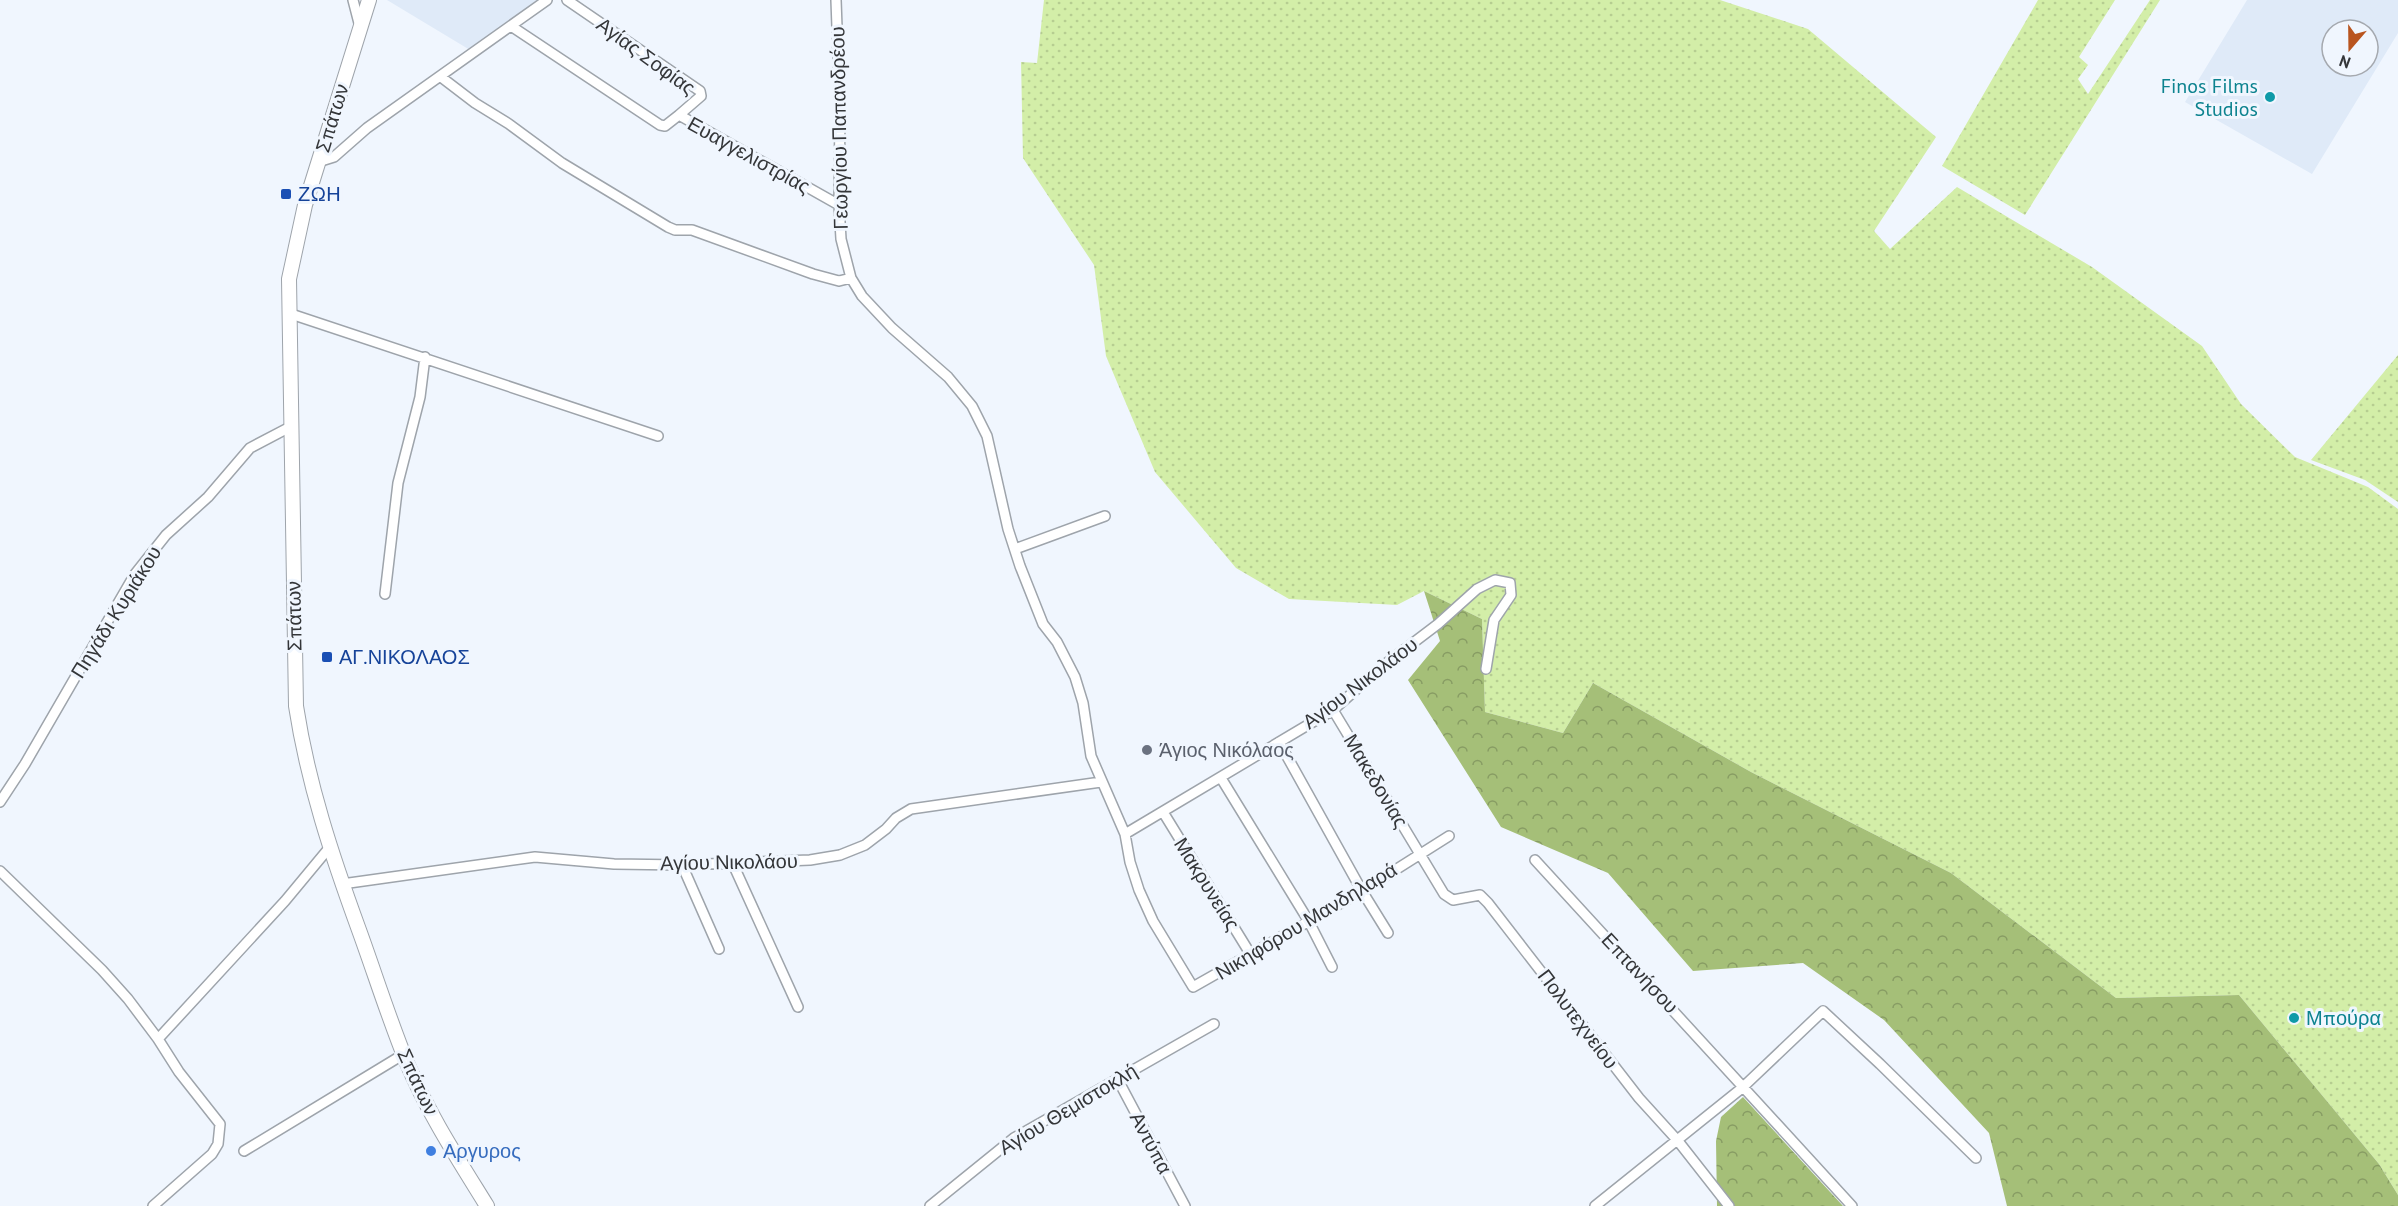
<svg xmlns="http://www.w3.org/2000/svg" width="2398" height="1206" viewBox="0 0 2398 1206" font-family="'PT Sans',sans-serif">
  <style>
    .built { fill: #dfeaf8; fill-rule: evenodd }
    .grass { fill: url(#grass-dots) }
    .forest { fill: url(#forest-crowns) }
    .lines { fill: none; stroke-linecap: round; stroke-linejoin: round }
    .street-casing { stroke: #9ea4ab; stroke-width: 12 }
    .secondary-casing { stroke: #9ea4ab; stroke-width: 16 }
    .street { stroke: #fff; stroke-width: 9 }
    .secondary { stroke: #fff; stroke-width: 14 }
    .culture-dot { fill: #0f9aa8; stroke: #f0f6fe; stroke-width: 2 }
    .transit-dot { fill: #1a4fb4; stroke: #f0f6fe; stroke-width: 2 }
    .worship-dot { fill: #6b7280; stroke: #f0f6fe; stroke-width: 2 }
    .shop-dot { fill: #3f7fe0; stroke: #f0f6fe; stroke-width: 2 }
    .labels { text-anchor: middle; stroke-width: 6; stroke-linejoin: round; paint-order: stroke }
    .street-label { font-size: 20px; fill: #343639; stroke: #f0f6fe }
    .culture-label { font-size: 20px; fill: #0d838f; stroke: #f0f6fe; text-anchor: end }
    .transit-label { font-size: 20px; fill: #164399; stroke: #f0f6fe; text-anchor: start }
    .worship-label { font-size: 20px; fill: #5b616d; stroke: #f0f6fe; text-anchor: start }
    .shop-label { font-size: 20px; fill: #366cbe; stroke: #f0f6fe; text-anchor: start }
  </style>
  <defs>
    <pattern id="grass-dots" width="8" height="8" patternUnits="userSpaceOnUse" patternTransform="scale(1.5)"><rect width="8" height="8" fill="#d3eea8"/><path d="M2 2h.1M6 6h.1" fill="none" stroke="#b6cd91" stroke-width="1.8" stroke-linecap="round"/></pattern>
    <pattern id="forest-crowns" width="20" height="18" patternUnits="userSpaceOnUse" patternTransform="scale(1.5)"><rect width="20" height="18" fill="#a5bf78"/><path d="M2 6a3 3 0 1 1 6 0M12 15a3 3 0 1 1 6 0" fill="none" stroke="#879c63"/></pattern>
  </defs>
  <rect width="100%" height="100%" fill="#f0f6fe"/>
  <!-- built -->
  <path class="built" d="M387,0H537L470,50Z
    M2247,0H2398V33L2312,174L2185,102ZM2332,30H2368V66H2332Z"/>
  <!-- grass -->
  <path class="grass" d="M1044,0H1720L1808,29L1936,137L1874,231L1890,249L1957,187L2092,267L2202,346L2241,404L2295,457L2368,487L2398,509V1195L2379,1164L2239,995L2116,998L1951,873L1751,772L1593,683L1563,733L1485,712L1482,619L1424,591L1397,605L1289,599L1236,568L1155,472L1106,356L1094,265L1023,158L1021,62L1037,63Z
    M2038,0H2115L2079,57L2088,65L2078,79L2088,94L2150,0H2160L2025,215L1942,166Z
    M2398,355V502L2365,480L2311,460Z"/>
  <!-- forest -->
  <path class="forest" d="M1424,591L1482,619L1485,712L1563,733L1593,683L1751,772L1951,873L2116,998L2239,995L2379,1164L2398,1195V1206H2007L1989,1133L1884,1020L1803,963L1693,971L1608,873L1501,827L1408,680L1440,641Z
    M1743,1097L1843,1206H1717L1716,1141L1721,1117Z"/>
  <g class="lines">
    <!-- street casing -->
    <g class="street-casing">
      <path id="street" d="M353,0L360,27
        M567,0L700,91L701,96L679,115
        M836,0L840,110L839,205L841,239L851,278L862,296L892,328L948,377L972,406L987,436L1008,529L1020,566L1043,624L1057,642L1075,677L1083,703L1091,756L1125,834L1130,862L1139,890L1153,921L1193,987L1362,891L1449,836
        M511,26L660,125L665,126L679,115L839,205
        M441,77L475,103L509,124L562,163L668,227L675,230H692L813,274L839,281L851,278
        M318,162L334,157L367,128L547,0
        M288,313L658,436
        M1015,549L1105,516
        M385,594L398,483L420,397L425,357
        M1333,710L1444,894L1453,900L1480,895L1488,903L1639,1098L1678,1141L1729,1206
        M1279,742L1362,891L1388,933
        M1221,778L1308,920L1332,967
        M0,802L25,764L135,574L166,535L208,497L250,448L290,427
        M1163,812L1251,955
        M1125,834L1333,710L1384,665L1438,624L1477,589L1495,580L1510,583L1511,595L1494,620L1486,669
        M1535,860L1852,1206
        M732,862L798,1007
        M682,865L719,949
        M0,871L102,970L128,999L158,1039
        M342,884L535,857L614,864L682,865L810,860L840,855L865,845L886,829L896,818L911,809L1101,782
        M1118,1080L1185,1206
        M244,1151L404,1054
        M153,1206L212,1154L218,1144L220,1124L179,1072L158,1039L285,901L329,848
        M930,1206L1014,1138L1214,1024
        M1595,1206L1742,1088L1823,1011L1880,1064L1976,1158"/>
    </g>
    <!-- secondary casing -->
    <g class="secondary-casing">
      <path id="secondary" d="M369,0L305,205L289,279L296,706C308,784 332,856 359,930C375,974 389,1019 407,1063C428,1113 458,1159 487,1206"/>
    </g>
    <!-- street -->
    <use href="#street" class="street"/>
    <!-- secondary -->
    <use href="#secondary" class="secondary"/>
  </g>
  <!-- markers -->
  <g class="culture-dot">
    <circle cx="2270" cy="97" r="6"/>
    <circle cx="2294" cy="1018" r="6"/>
  </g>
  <g class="transit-dot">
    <rect x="280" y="188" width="12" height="12" rx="3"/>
    <rect x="321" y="651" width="12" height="12" rx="3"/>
  </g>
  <circle class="worship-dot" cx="1147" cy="750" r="6"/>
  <circle class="shop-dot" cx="431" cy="1151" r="6"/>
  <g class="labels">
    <!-- street labels -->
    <g class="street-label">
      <text transform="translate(646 56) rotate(36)" y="7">Αγίας Σοφίας</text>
      <text transform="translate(332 118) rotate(-73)" y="7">Σπάτων</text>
      <text transform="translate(839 128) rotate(-91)" y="7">Γεωργίου Παπανδρέου</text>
      <text transform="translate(749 155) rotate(29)" y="7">Ευαγγελιστρίας</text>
      <text transform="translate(116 612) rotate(-58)" y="7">Πηγάδι Κυριάκου</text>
      <text transform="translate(294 616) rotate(-91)" y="7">Σπάτων</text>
      <text transform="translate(1360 683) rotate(-37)" y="7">Αγίου Νικολάου</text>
      <text transform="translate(1376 781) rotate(59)" y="7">Μακεδονίας</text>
      <text transform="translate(729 862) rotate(-1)" y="7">Αγίου Νικολάου</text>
      <text transform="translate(1207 884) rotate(58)" y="7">Μακρυνείας</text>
      <text transform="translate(1306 921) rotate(-31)" y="7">Νικηφόρου Μανδηλαρά</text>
      <text transform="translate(1640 973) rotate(47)" y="7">Επτανήσου</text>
      <text transform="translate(1578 1019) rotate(53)" y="7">Πολυτεχνείου</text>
      <text transform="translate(418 1082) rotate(65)" y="7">Σπάτων</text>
      <text transform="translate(1068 1109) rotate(-31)" y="7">Αγίου Θεμιστοκλή</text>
      <text transform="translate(1151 1143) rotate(62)" y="7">Αντύπα</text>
    </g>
    <!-- culture labels -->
    <g class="culture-label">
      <text x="2258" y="93">Finos Films<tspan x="2258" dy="23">Studios</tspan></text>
      <text x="2306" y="1025" text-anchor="start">Μπούρα</text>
    </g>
    <!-- transit labels -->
    <g class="transit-label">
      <text x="298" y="201">ΖΩΗ</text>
      <text x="339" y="664">ΑΓ.ΝΙΚΟΛΑΟΣ</text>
    </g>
    <!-- worship labels -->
    <g class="worship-label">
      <text x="1159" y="757">Άγιος Νικόλαος</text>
    </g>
    <!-- shop labels -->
    <g class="shop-label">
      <text x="443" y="1158">Αργυρος</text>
    </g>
  </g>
  <!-- north arrow -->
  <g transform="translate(2350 48) rotate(200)"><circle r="28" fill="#f0f6fe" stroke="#a5a9af" stroke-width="1.5"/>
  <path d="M0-4.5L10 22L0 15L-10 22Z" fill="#b9551f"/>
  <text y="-9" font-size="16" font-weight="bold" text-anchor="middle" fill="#343639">N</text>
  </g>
</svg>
